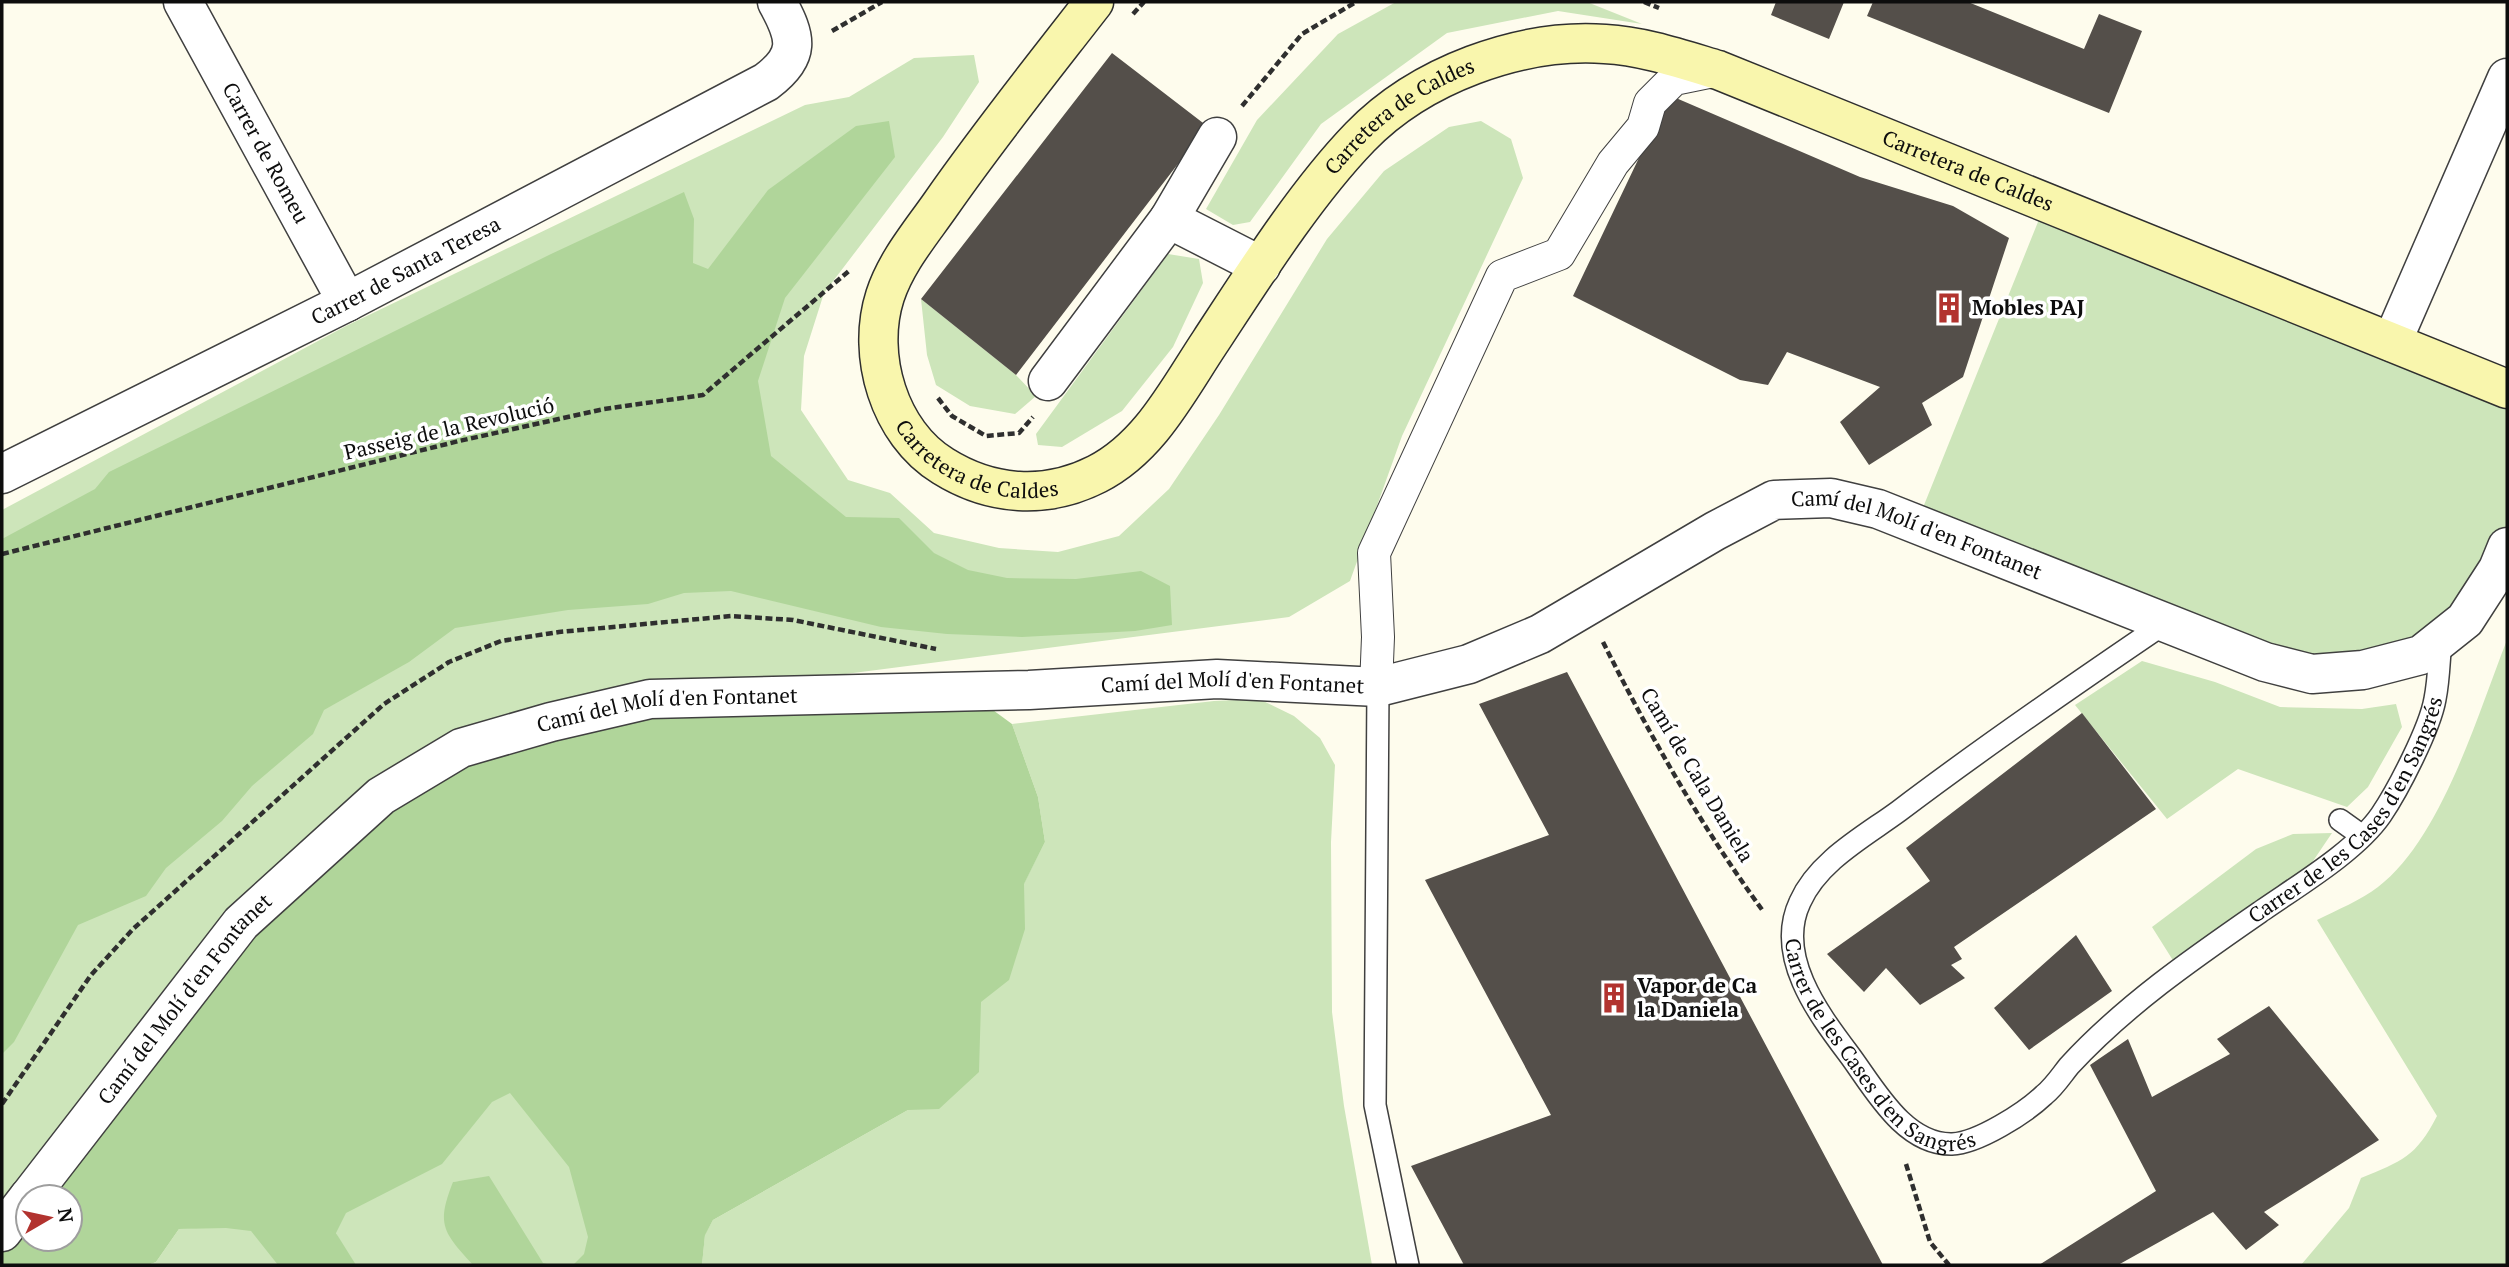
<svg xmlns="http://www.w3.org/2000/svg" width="2509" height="1267" viewBox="0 0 2509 1267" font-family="'PT Serif',serif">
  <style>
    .green { fill: #cde5ba }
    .forest { fill: #b0d59a }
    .building { fill: #544f4a }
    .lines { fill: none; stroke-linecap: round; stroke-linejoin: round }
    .service-casing { stroke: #404040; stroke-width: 24 }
    .pedestrian-casing { stroke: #404040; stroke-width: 34 }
    .minor-casing { stroke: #404040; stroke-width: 41 }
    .secondary-casing { stroke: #2f2f2f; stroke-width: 41 }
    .path { stroke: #2f2f2f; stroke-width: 4.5; stroke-dasharray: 7 3.5; stroke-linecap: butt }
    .service { stroke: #fff; stroke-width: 21 }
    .pedestrian { stroke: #fff; stroke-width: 32 }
    .minor { stroke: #fff; stroke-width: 38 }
    .secondary { stroke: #f9f6ad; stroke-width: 38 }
    .labels { text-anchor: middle; stroke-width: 7; stroke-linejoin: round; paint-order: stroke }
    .street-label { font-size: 21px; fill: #0d0d0d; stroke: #fff }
    .poi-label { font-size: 21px; font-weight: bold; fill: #0d0d0d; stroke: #fff; text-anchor: start }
  </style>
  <rect width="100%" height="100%" fill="#fefced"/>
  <!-- green -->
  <path class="green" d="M1396,2H1587L1642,24L1558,11L1447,33L1321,124L1250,222L1233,225L1206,209L1257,120L1338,34Z
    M974,55L979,82L943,137L824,293L804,356L801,410L848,480L890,493L934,533L999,548L1058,552L1119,536L1169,489L1219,415L1327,239L1384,171L1449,127L1481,121L1511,139L1523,178L1402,436L1350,581L1289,617L650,699L2,1232V510L346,326L805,105L849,97L914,58Z
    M2046,202L2507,389V547L2465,620L2312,674L1916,525Z
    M1168,254L1199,259L1203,283L1173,347L1122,411L1062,447L1038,445L1036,434Z
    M921,299L1016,375L1036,396L1015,414L970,406L936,385L927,355Z
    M2507,640V1265H2301L2349,1208L2361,1178C2402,1161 2416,1157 2437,1116L2317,920C2337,910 2361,900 2378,887C2442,838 2478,713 2507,640Z
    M2142,661L2215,682L2280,707L2362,709L2396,704L2402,727L2368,787L2347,807L2238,769L2167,819L2075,705Z
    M1259,699L1294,716L1320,738L1335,765L1331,842L1332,1012L1344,1106L1372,1265H702L705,1234L713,1220L908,1110L1045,842L1038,797L1012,724L1214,701Z
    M2332,833L2309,867L2174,962L2152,927L2256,849L2293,834Z
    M523,1083L561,1133L598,1241L584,1265H531L476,1180L453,1182L474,1265H351L336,1233V1213L495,1087Z
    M241,1225L275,1244L290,1265H148L156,1262L179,1229Z"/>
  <!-- forest -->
  <path class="forest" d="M889,121L895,157L785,298L758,381L771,456L846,517L899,518L934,553L968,570L1007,578L1076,579L1141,571L1170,586L1172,625L1135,631L1022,637L947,634L881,627L731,591L684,593L648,604L568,610L455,628L409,662L324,710L313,734L252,786L222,821L166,868L146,896L78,925L14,1042L2,1054V539L95,489L109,472L551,254L684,192L694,219L693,263L708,269L768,190L856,126Z
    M650,699L982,702L1012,724L1038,797L1045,842L1024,884L1025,929L1009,980L981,1002L979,1072L939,1109L908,1110L713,1220L705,1235L702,1265H573L584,1254L588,1237L569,1167L510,1093L492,1102L442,1164L346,1213L336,1233L356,1265H278L251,1231L226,1228L179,1229L156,1262L148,1265H2V1232L28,1198V1239H70V1197H29L241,923L381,796Z
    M489,1176L543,1263L551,1265H473C443,1232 436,1225 453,1182Z"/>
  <!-- building -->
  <path class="building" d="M1776,2H1844L1829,39L1771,15Z
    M1873,2H1968L2084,49L2099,14L2142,31L2109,113L1867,16Z
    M1112,53L1207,126L1016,375L921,299Z
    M1669,95L1860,177L1953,206L2009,238L1963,377L1922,403L1932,425L1869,465L1840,422L1880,387L1787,352L1768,385L1740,380L1573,296Z
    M1567,672L1883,1265H1464L1411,1166L1551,1115L1425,880L1549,835L1479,704Z
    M2082,713L2156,809L1954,947L1962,959L1951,965L1965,978L1920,1005L1886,968L1864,992L1827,954L1930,881L1906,848Z
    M2076,935L2112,991L2029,1050L1994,1008Z
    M2269,1006L2379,1140L2264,1212L2279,1225L2246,1250L2213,1212L2118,1265H2039L2156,1191L2090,1065L2128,1039L2152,1097L2230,1054L2217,1039Z"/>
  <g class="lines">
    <!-- service casing -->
    <g class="service-casing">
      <g id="service">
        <path id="s1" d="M2165,623C2075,684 1986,745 1899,811C1865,836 1818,861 1800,902C1775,955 1817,1012 1848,1053C1873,1086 1903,1145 1952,1144C1978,1143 2025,1113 2044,1095C2054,1087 2061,1076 2069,1066C2125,1005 2195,957 2263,910C2299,885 2356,851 2381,815C2398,790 2430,728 2435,699C2439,679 2439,659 2441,639"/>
        <path d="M1378,687L1375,1105L1408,1265"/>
        <path d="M2340,820L2361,835"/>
      </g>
    </g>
    <!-- pedestrian casing -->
    <g class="pedestrian-casing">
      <path id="pedestrian" d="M1376,687L1378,637L1374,553L1502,276L1559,254L1613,163L1643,127L1650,103L1674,79L1718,70"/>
    </g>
    <!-- minor casing -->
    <g class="minor-casing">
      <g id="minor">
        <path id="s2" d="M183,2L347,302"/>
        <path d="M1217,137L1169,219L1261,266"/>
        <path d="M2392,342L2507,78"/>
        <path d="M1048,381L1169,219"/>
        <path id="s3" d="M2,474L347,302L766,82C801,56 797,38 777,2"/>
        <path id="s4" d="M29,1197L241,923L381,796L461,748L551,722L650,699L1029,690L1217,679L1378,687L1469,664L1540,634L1715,531L1774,500L1831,498L1878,509L2265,662L2312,674L2363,670L2421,655L2465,620L2498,569L2507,547"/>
        <path d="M2,1232L28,1198"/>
      </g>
    </g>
    <!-- secondary casing -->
    <g class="secondary-casing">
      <g id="secondary">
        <path id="s5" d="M1094,2C1042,69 989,135 941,204C920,234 896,262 885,296C866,355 889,433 943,466C991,496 1046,500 1097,474C1150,447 1178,390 1210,342C1254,275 1305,194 1360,137C1420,75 1520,38 1605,44C1643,46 1681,59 1718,70L2507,389"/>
      </g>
    </g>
    <!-- path -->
    <path class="path" d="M1644,2L1659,8
      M1133,14L1144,2
      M832,31L882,2
      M1242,106L1302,34L1356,2
      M938,398L952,416L986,436L1019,433L1033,417
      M2,554L459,441L604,409L703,395L850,270
      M1603,642C1650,736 1701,826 1763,911
      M2,1104L91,975L133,929L384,704L449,662L501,641L559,632L731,616L793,620L936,649
      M1906,1164L1930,1242L1949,1265"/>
    <!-- service -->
    <use href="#service" class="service"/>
    <!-- pedestrian -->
    <use href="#pedestrian" class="pedestrian"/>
    <!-- minor -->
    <use href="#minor" class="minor"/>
    <!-- secondary -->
    <use href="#secondary" class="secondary"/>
  </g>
  <!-- icons -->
  <defs>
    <g id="building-bare" transform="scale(2.415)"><path d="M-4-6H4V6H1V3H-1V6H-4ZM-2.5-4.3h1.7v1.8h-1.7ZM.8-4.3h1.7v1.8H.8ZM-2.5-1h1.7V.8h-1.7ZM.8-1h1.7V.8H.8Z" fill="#b2332f" stroke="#fff" stroke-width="2.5" paint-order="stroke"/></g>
  </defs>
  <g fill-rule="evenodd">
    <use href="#building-bare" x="1949" y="308"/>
    <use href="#building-bare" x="1614" y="998"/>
  </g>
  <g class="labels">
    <!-- street labels -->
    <g class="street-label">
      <text dy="7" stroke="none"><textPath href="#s5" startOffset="1190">Carretera de Caldes</textPath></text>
      <text dy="7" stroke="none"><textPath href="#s2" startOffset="172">Carrer de Romeu</textPath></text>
      <text dy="7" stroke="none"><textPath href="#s5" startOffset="1801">Carretera de Caldes</textPath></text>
      <text dy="7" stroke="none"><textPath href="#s3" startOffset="452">Carrer de Santa Teresa</textPath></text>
      <text transform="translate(449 429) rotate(-13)" y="7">Passeig de la Revolució</text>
      <text dy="7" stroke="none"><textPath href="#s5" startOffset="583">Carretera de Caldes</textPath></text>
      <text dy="7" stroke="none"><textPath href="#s4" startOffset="2142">Camí del Molí d'en Fontanet</textPath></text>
      <text dy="7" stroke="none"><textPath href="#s4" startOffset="1407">Camí del Molí d'en Fontanet</textPath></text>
      <text dy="7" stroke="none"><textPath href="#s4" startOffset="840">Camí del Molí d'en Fontanet</textPath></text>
      <text transform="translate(1697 775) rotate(59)" y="7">Camí de Cala Daniela</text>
      <text dy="7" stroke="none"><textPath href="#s1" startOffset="1300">Carrer de les Cases d'en Sangrés</textPath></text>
      <text dy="7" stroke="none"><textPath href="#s4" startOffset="252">Camí del Molí d'en Fontanet</textPath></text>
      <text dy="7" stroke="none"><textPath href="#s1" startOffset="648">Carrer de les Cases d'en Sangrés</textPath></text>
    </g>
    <!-- poi labels -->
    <g class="poi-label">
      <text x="1972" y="315">Mobles PAJ</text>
      <text x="1637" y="993">Vapor de Ca<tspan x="1637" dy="24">la Daniela</tspan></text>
    </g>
  </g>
  <!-- border -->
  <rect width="2509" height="1267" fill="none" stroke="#0d0d0d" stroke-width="7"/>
  <!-- north arrow -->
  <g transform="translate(49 1218) rotate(81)"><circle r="33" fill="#ffffff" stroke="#9e9e9e" stroke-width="2"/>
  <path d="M0-5L12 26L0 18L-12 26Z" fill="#b2332f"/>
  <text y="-10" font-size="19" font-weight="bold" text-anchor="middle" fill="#0d0d0d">N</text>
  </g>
</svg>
